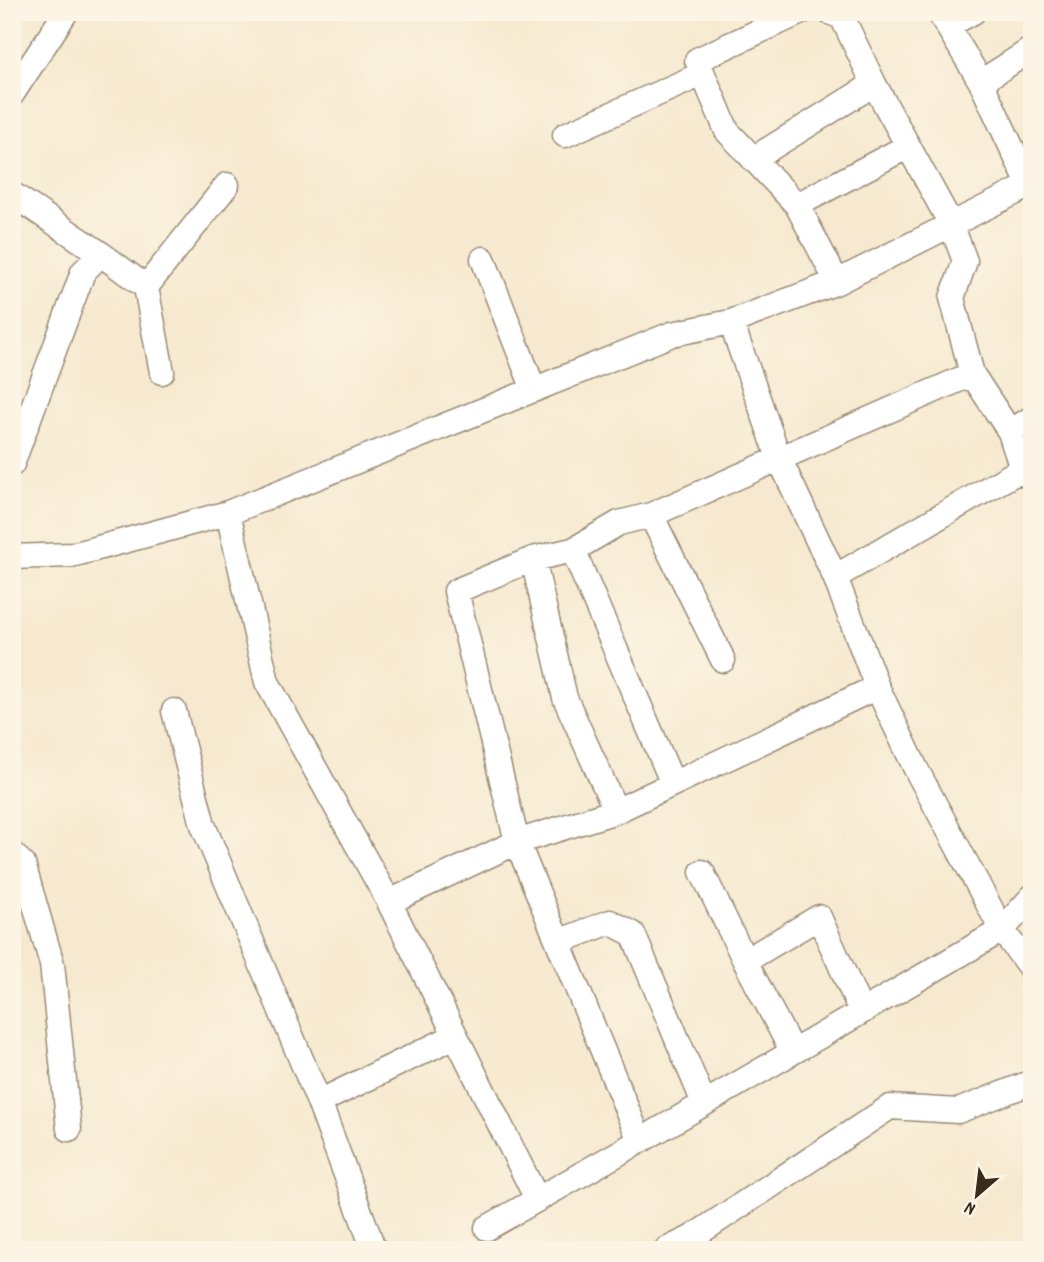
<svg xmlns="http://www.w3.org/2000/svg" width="1044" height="1262" viewBox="0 0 1044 1262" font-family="Dekko,sans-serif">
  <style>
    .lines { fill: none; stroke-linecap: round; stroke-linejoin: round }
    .minor-casing { stroke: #988a76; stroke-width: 27 }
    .minor { stroke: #fff; stroke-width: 24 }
  </style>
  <rect width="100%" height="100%" fill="#fcf5e5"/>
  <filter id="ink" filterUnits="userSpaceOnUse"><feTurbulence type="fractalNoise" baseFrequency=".0143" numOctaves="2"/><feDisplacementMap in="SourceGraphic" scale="14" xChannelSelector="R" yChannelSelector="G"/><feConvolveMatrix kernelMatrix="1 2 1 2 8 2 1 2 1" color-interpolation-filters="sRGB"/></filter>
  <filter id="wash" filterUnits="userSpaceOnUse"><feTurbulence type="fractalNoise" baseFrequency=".00686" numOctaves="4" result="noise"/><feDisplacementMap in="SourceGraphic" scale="28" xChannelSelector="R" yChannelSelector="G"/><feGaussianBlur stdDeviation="1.57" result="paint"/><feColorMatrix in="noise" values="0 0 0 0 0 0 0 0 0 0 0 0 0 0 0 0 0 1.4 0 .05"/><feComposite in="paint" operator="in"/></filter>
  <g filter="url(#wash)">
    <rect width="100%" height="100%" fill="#f6e9cf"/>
  </g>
  <g filter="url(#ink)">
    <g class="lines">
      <!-- minor casing -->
      <g class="minor-casing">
        <path id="minor" d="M801,12L697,60L727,131L797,205L837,282
          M829,12L842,17L874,84L951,224L965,261L952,298L972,374L1010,432L1022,469L1032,480
          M939,12L981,82L1032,191
          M947,26L973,12
          M981,82L1032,49
          M12,94L66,12
          M565,135L702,74
          M753,159L874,84
          M12,194L101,254L146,287L162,372
          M797,205L908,146
          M483,259L534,390
          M146,287L227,185
          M731,322L779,458L835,577L877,687L916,769L1002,930L1032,970
          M1010,432L1032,418
          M12,464L83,272L101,254
          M228,513L267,682L389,902L537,1199
          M651,515L723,660
          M573,550L673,784
          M12,557L72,555L228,513L672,334L731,322L837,282L1032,184
          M533,559L565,698L616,811
          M835,577L1022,469
          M174,711L203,825L319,1102L374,1250
          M12,854L23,864L52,964L69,1129
          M702,872L745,961L792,1051
          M389,902L517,842L616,811L877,687
          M558,942L610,922L633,934L704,1103
          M745,961L819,917L861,1011
          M319,1102L455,1036
          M640,1141L517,842L456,591L533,559L573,550L619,523L651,515L972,374
          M487,1228L640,1141L1002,930L1032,897
          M666,1250L691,1238L890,1107L958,1111L1032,1082"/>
      </g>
      <!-- minor -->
      <use href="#minor" class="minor"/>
    </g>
  </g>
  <!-- margin -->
  <rect width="1044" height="1262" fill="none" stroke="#fcf5e5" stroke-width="42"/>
  <!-- north arrow -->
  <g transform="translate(977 1195) rotate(208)" stroke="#fcf5e5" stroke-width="5" paint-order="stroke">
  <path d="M0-5L12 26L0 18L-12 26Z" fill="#3b2a1e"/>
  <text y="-10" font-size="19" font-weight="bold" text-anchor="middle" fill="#3b2a1e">N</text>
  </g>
</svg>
